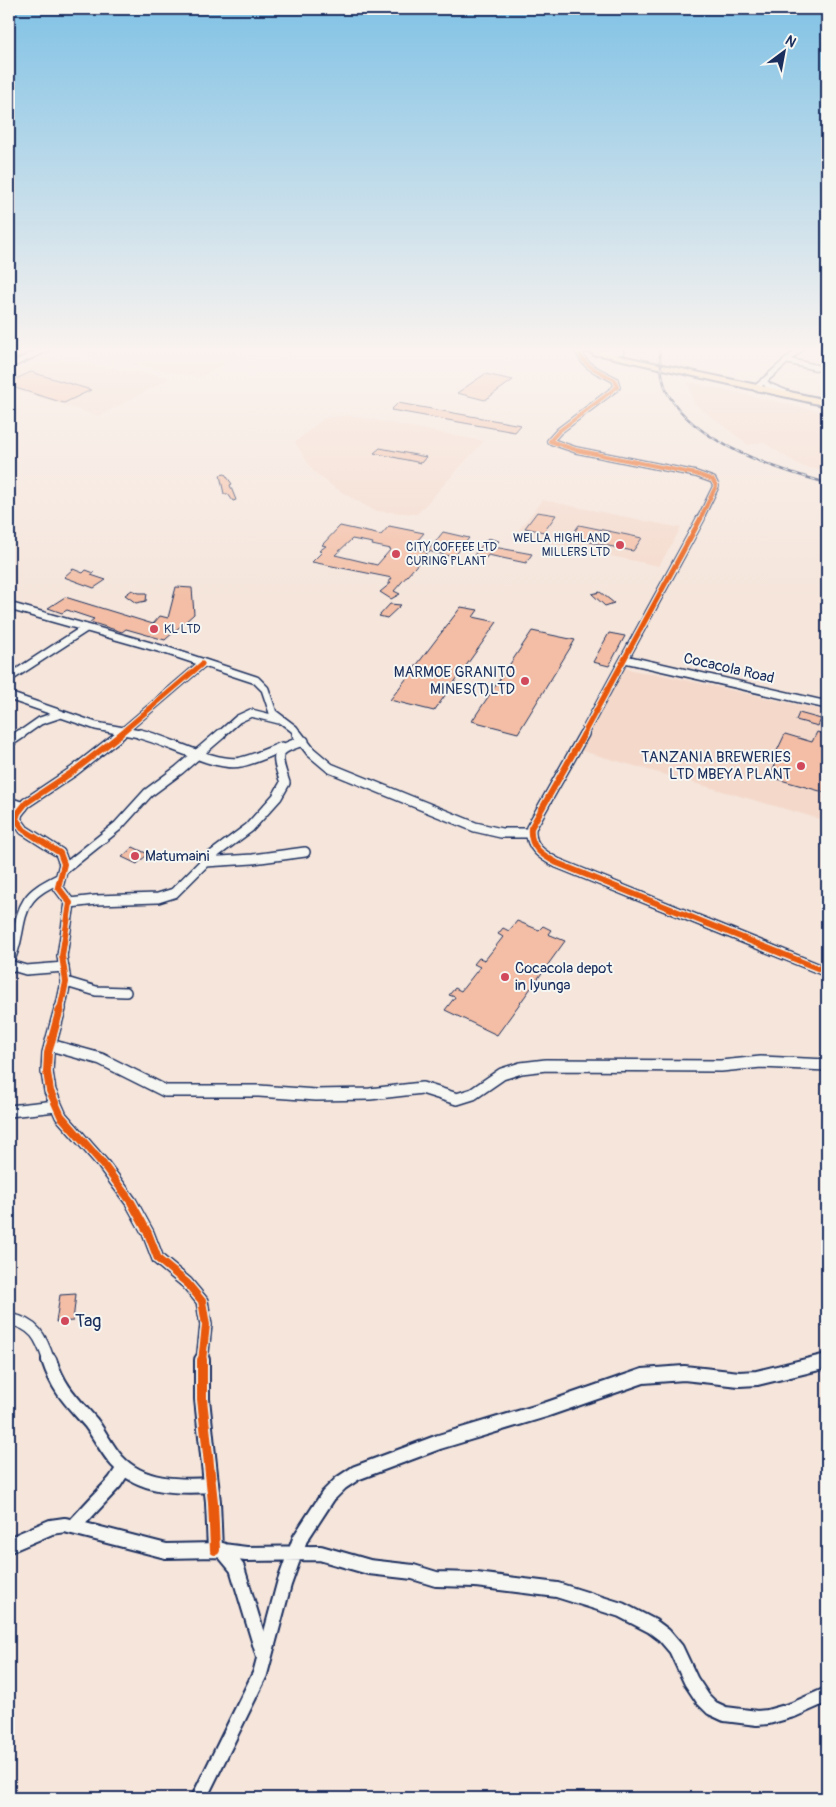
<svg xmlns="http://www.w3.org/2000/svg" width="836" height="1807" viewBox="0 0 836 1807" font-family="Pangolin,sans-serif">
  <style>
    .built { fill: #f4d9cb }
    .building { fill: #f3bea5; stroke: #1b2f5e; fill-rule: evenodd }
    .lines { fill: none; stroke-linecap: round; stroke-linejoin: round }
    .minor-far4-casing { stroke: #1b2f5e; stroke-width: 8 }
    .minor-far3-casing { stroke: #1b2f5e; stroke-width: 10 }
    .minor-far2-casing { stroke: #1b2f5e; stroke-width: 12 }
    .minor-far1-casing { stroke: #1b2f5e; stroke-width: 14 }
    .minor-casing { stroke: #1b2f5e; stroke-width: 18 }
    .trunk-casing { stroke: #1b2f5e; stroke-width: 4 }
    .minor-far4 { stroke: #f6f6f2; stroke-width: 5 }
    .minor-far3 { stroke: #f6f6f2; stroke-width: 7 }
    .minor-far2 { stroke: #f6f6f2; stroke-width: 9 }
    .minor-far1 { stroke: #f6f6f2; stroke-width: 11 }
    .minor { stroke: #f6f6f2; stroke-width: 14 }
    .trunk { fill: #fedbac; fill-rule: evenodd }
    .rail-casing { stroke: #1b2f5e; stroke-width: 2.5 }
    .rail { stroke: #f6f6f2; stroke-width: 1; stroke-dasharray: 4.5; stroke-linecap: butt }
    .cycleway-far4-casing { stroke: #f6f6f2; stroke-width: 5.5 }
    .cycleway-far3-casing { stroke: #f6f6f2; stroke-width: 8 }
    .cycleway-far2-casing { stroke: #f6f6f2; stroke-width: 9 }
    .cycleway-far1-casing { stroke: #f6f6f2; stroke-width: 11 }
    .cycleway-casing { stroke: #f6f6f2; stroke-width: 13 }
    .cycleway-far4 { stroke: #e8590c; stroke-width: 4 }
    .cycleway-far3 { stroke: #e8590c; stroke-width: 5 }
    .cycleway-far2 { stroke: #e8590c; stroke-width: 6 }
    .cycleway-far1 { stroke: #e8590c; stroke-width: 8 }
    .cycleway { stroke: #e8590c; stroke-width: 10 }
    .poi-dot { fill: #d1495b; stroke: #f6f6f2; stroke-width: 2 }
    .labels { text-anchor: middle; stroke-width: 4; stroke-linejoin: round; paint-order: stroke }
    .far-poi-label { font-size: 12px; fill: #1b2f5e; stroke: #f6f6f2; text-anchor: start }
    .street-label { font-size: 15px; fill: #1b2f5e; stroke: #f6f6f2 }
    .poi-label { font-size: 15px; fill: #1b2f5e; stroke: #f6f6f2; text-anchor: end }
    .near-poi-label { font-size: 18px; fill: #1b2f5e; stroke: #f6f6f2; text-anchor: start }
  </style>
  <rect width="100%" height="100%" fill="#f5e5db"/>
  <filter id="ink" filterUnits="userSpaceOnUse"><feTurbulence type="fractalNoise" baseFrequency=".02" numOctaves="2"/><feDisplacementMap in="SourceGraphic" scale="10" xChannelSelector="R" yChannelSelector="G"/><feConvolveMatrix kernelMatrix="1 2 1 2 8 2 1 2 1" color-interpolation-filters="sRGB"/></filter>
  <g filter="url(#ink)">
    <!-- built -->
    <path class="built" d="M58,349H302L288,356L254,349L200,377L54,350Z
      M47,357L167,377L168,379L99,416L9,388V373Z
      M688,382L827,413V472L801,466L763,442L748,445L694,403Z
      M348,415L484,441L417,514L375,511L335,488L313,471L295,442L324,418Z
      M542,500L681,528L659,566L514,536Z
      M620,667L650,674L654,673L827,711V821L575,749Z"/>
    <!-- building -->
    <path class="building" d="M31,372L91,390L64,403L9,386V382Z
      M485,374L513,380L485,400L457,393Z
      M398,403L521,425L515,432L391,410Z
      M380,448L426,457L421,463L374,453Z
      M225,474L232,484L230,485L236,500L233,501L228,494H224L220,475Z
      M537,512L556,515L544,532L525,528Z
      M579,525L642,538L633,551L570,538Z
      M340,526L381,535L389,526L424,533L411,548L428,552L394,591L400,594L391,599L380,592L391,583H388L392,578L312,562L322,552L319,551L326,546L322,545ZM352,539L373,543L372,545L391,549L377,565L335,555Z
      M443,532L469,538L454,557L428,551Z
      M488,538L499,541L494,547L532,554L526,563L488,555L486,558L474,555Z
      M73,569L83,573L86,570L94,573L91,575L106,580L94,588L64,577Z
      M176,587L192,588L194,614L165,640L126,629L122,632L90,622L94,619L67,610L62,613L48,608L65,597L153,624L160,616L168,618Z
      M132,590L139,593H147L146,601L136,603L125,595Z
      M600,592L614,603L605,606L592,594Z
      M390,604L401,605L387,618L379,616Z
      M461,607L478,610L473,617L497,622L434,711L390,700Z
      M532,631L575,640L518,733L472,721Z
      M609,633L625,636L609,666L593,662Z
      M799,713L821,719L818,726L796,720Z
      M817,732L827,735V793L770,777L779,756L775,755L785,734L812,742Z
      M133,847L148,854L137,864L122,857Z
      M517,921L539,930L543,926L551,930L548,934L565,941L497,1035L445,1010L455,997L449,995L455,988L461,991L480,967L474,964L479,958L485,960L503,937L498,934L503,928L509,931Z
      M76,1294L73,1321L56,1322L60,1295Z"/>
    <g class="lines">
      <!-- minor-far4 casing -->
      <g class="minor-far4-casing">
        <path id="minor-far4" d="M579,349C581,367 602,372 615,380L617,387L559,431L550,441L576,450L696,474L713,480L716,486L700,519
          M595,353L621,352
          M788,361L827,370
          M9,366L46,349
          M763,381L769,386L789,394
          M756,388L800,349"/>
      </g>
      <!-- minor-far3 casing -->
      <g class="minor-far3-casing">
        <path id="minor-far3" d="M9,606L165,650L256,680L265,689L273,713L294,729L298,735
          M625,659L827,705
          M9,678L86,628
          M9,696L96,726L145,735
          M20,735L40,721L61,714
          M119,735L202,664
          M220,735L238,719L251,713L279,720
          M583,735L701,518"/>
      </g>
      <!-- minor-far2 casing -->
      <g class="minor-far2-casing">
        <path id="minor-far2" d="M140,734C166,740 217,768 241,762C255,759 269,752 282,747
          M297,734L311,752L330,768L475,827L501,833H529
          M584,734L531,828C529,847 542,855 557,863L827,972
          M9,742L21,734
          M9,802L23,807
          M205,862L253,859L305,852
          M63,870L118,826L148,793L179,770L221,734
          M70,903L96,900L158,898L174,893L210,857L249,828L277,797L285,783C276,755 272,750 304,741
          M9,961C20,942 16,919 28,901C35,890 49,884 60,878
          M9,965L26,970L64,967
          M66,982L96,991L126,992
          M60,1010L66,982L62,956L70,903L58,887L64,864L60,853L24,830L16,819L18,813L26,803L74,771L121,734"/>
      </g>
      <!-- minor-far1 casing -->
      <g class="minor-far1-casing">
        <path id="minor-far1" d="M60,1009L48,1053L47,1072L50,1091L61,1116L103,1164L131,1202L148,1233L158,1259L187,1283L202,1301L206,1325L202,1361
          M50,1045L101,1059L165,1091H259L316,1095L370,1094L422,1088L457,1099L473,1094L502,1074L521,1068L546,1065L721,1066L761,1062L827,1065
          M9,1111L56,1106
          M9,1319C35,1324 41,1337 49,1361"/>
      </g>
      <!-- minor casing -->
      <g class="minor-casing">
        <path id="minor" d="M49,1360C59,1390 71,1400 91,1423C100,1435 107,1450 117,1461C141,1487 178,1487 211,1485
          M202,1360V1399L213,1502L215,1550
          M74,1526L115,1482L124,1468
          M9,1545L51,1527L65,1525L166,1551L215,1550L246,1554L320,1553L369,1567L413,1572L436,1579L476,1580L557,1590L621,1610L652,1626L664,1635L676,1649L691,1681L703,1699L712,1708L725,1714L757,1718L768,1717L793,1710L827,1695
          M222,1550L237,1568L264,1657
          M199,1798L260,1674L284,1584L300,1539L328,1496L341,1483L356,1473L439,1442L545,1410L643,1376L684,1373L739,1379L757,1378L827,1361"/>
      </g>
      <!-- trunk casing -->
      <g class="trunk-casing">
        <path id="trunk" d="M574,349H588L827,400V406Z"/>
      </g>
      <!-- minor-far4 -->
      <use href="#minor-far4" class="minor-far4"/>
      <!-- minor-far3 -->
      <use href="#minor-far3" class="minor-far3"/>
      <!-- minor-far2 -->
      <use href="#minor-far2" class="minor-far2"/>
      <!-- minor-far1 -->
      <use href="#minor-far1" class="minor-far1"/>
      <!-- minor -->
      <use href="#minor" class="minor"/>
      <!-- trunk -->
      <use href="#trunk" class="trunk"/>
      <!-- rail casing -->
      <g class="rail-casing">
        <path id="rail" d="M659,349C661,363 661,381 668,394C696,444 776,469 827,483"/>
      </g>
      <!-- rail -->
      <use href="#rail" class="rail"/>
      <!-- cycleway-far4 casing -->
      <g class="cycleway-far4-casing">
        <path id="cycleway-far4" d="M579,349C581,367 602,372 615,380L617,387L559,431L550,441L576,450L696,474L713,480L716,486L700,519"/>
      </g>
      <!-- cycleway-far3 casing -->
      <g class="cycleway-far3-casing">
        <path id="cycleway-far3" d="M119,735L202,664
          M583,735L701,518"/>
      </g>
      <!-- cycleway-far2 casing -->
      <g class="cycleway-far2-casing">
        <path id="cycleway-far2" d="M584,734L531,828C529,847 542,855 557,863L827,972
          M60,1010L66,982L62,956L70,903L58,887L64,864L60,853L24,830L16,819L18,813L26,803L74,771L121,734"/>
      </g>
      <!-- cycleway-far1 casing -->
      <g class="cycleway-far1-casing">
        <path id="cycleway-far1" d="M60,1009L48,1053L47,1072L50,1091L61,1116L103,1164L131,1202L148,1233L158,1259L187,1283L202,1301L206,1325L202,1361"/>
      </g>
      <!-- cycleway casing -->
      <g class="cycleway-casing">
        <path id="cycleway" d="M202,1360V1399L213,1502L215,1550"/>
      </g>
      <!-- cycleway-far4 -->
      <use href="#cycleway-far4" class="cycleway-far4"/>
      <!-- cycleway-far3 -->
      <use href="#cycleway-far3" class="cycleway-far3"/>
      <!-- cycleway-far2 -->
      <use href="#cycleway-far2" class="cycleway-far2"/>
      <!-- cycleway-far1 -->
      <use href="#cycleway-far1" class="cycleway-far1"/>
      <!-- cycleway -->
      <use href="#cycleway" class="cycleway"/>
    </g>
  </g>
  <!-- sky -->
  <linearGradient id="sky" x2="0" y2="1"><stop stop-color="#81c2e5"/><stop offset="0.58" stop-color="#faf3ef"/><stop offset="1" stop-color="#faf3ef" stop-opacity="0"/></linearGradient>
  <rect width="836" height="602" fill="url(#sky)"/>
  <!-- markers -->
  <g class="poi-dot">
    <circle cx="620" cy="545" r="5"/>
    <circle cx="396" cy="554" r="5"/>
    <circle cx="154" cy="629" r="5"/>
    <circle cx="525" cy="681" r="5"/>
    <circle cx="801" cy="766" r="5"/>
    <circle cx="135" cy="856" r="5"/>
    <circle cx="505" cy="977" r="5"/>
    <circle cx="65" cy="1321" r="5"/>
  </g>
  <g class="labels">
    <!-- far-poi labels -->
    <g class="far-poi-label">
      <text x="610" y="542" text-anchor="end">WELLA HIGHLAND<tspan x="610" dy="14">MILLERS LTD</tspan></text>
      <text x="406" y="551">CITY COFFEE LTD<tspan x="406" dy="14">CURING PLANT</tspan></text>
      <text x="164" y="633">KL LTD</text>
    </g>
    <!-- street labels -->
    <g class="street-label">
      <text transform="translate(729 668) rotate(13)" y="5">Cocacola Road</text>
    </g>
    <!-- poi labels -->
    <g class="poi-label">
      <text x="515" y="677">MARMOE GRANITO<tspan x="515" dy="17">MINES(T)LTD</tspan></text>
      <text x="791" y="762">TANZANIA BREWERIES<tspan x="791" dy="17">LTD MBEYA PLANT</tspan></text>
      <text x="145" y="861" text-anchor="start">Matumaini</text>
      <text x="515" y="973" text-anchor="start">Cocacola depot<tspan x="515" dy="17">in Iyunga</tspan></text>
    </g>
    <!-- near-poi labels -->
    <g class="near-poi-label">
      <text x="75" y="1327">Tag</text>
    </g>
  </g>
  <!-- margin -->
  <rect width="836" height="1807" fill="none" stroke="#f6f6f2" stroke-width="30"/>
  <rect x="15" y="15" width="806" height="1777" fill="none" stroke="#1b2f5e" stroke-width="2" filter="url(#ink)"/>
  <!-- north arrow -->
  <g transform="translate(784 52) rotate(32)" stroke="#f6f6f2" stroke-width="4" paint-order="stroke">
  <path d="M0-4L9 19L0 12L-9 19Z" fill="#1b2f5e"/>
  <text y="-8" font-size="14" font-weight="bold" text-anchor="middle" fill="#1b2f5e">N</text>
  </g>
</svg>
